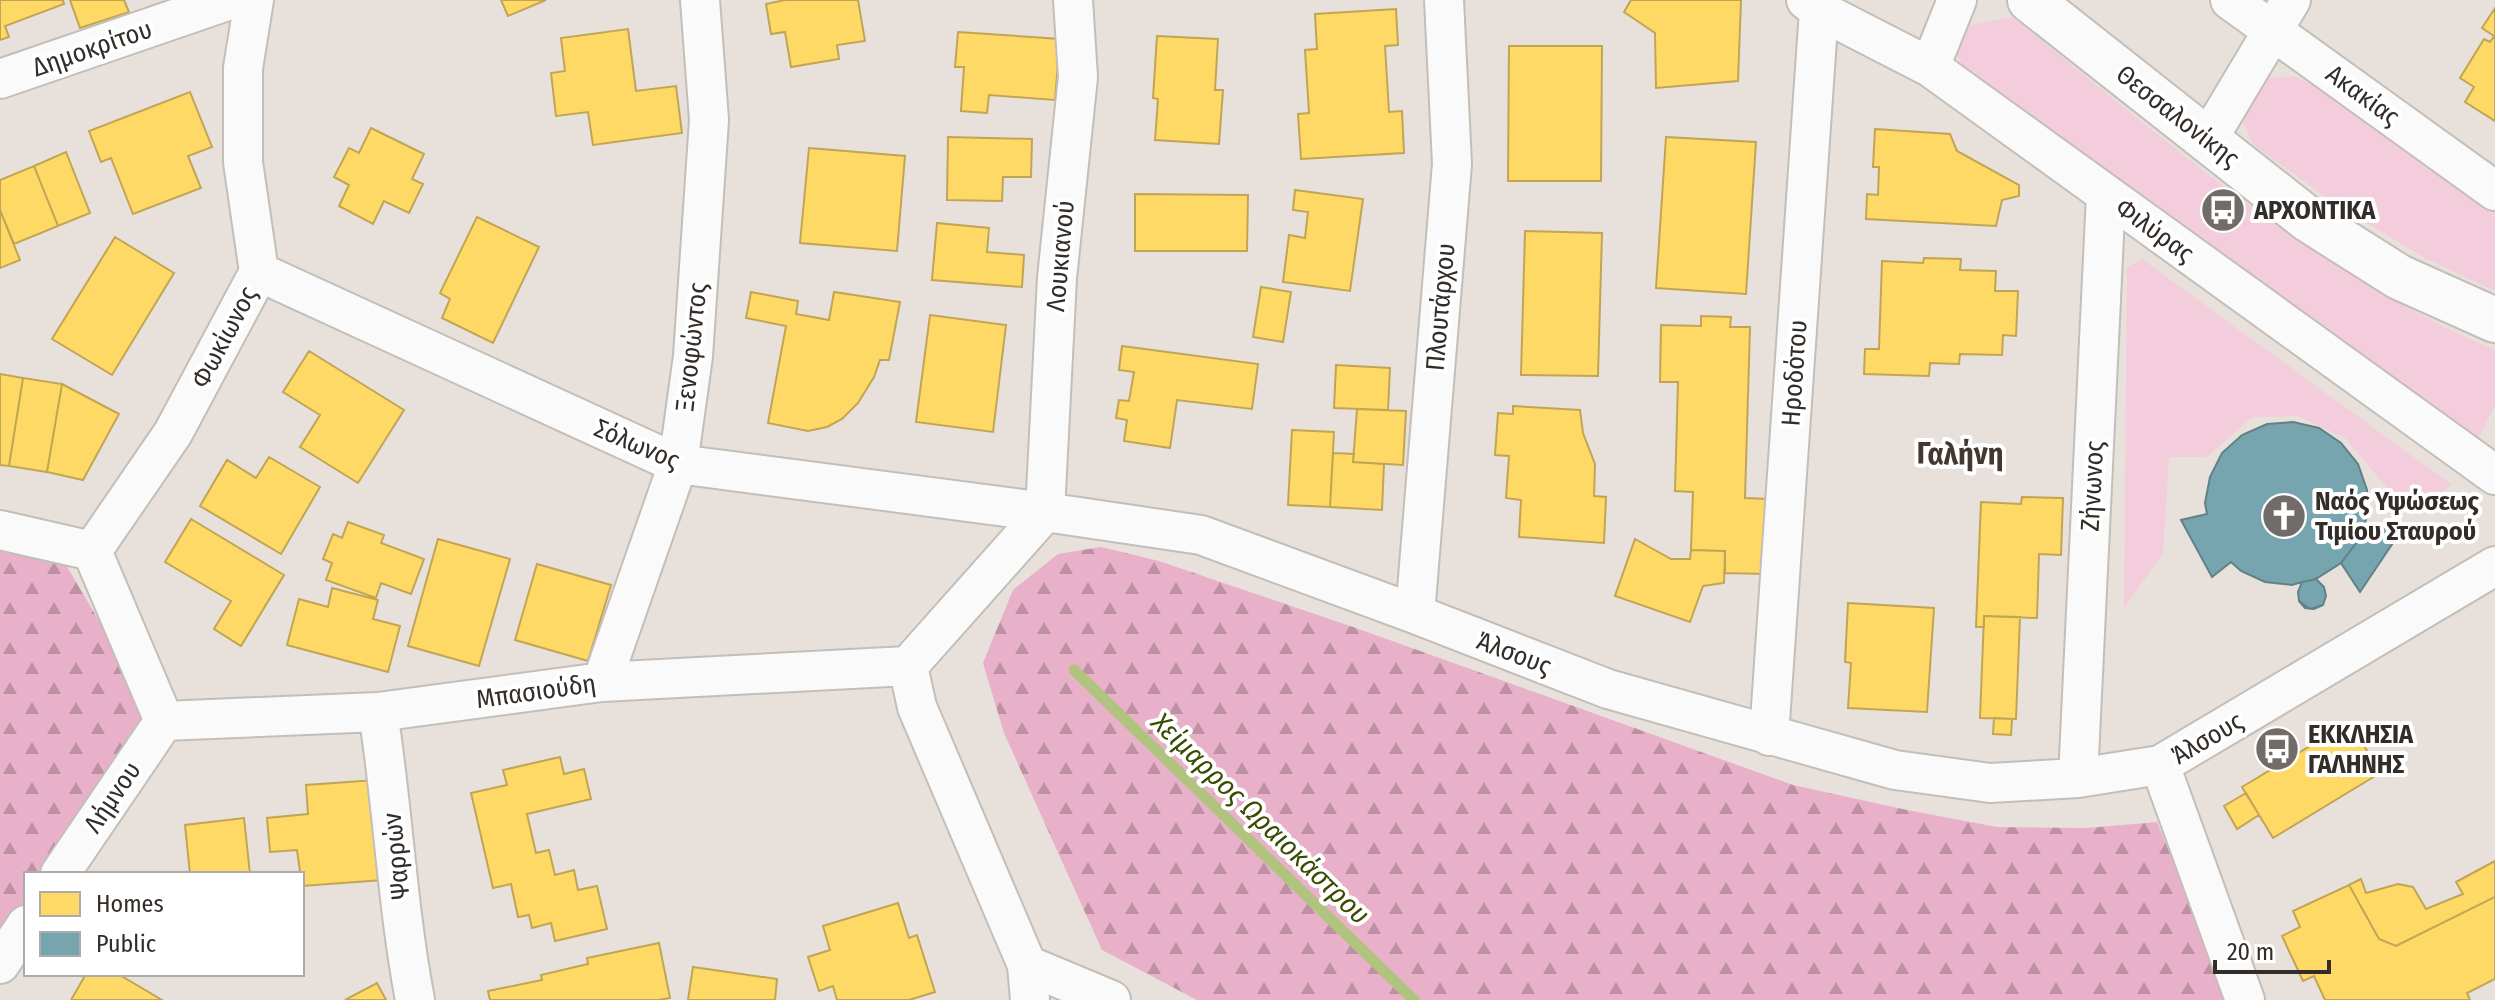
<svg xmlns="http://www.w3.org/2000/svg" width="2495" height="1000" viewBox="0 0 2495 1000" font-family="'Fira Sans Condensed',sans-serif">
  <style>
    .green { fill: #f4cddc }
    .forest { fill: url(#forest-firs) }
    .homes { fill: #ffd966; stroke: #c2a554; stroke-width: 2 }
    .public { fill: #76a5af; stroke: #628187; stroke-width: 2 }
    .lines { fill: none; stroke-linecap: round; stroke-linejoin: round }
    .stream { stroke: #b0c37f; stroke-width: 11 }
    .minor-casing { stroke: #c4beb9; stroke-width: 42 }
    .major-casing { stroke: #c4beb9; stroke-width: 48 }
    .minor { stroke: #fbfafa; stroke-width: 38 }
    .major { stroke: #fbfafa; stroke-width: 44 }
    .labels { text-anchor: middle; stroke-width: 8; stroke-linejoin: round; paint-order: stroke }
    .street-label { font-size: 26px; fill: #322d29; stroke: #fff }
    .poi-label { font-size: 26px; font-weight: bold; fill: #322d29; stroke: #fff; text-anchor: start }
    .water-label { font-size: 28px; font-style: italic; fill: #394b01; stroke: #fff }
    .quarter-label { font-size: 30px; font-weight: bold; fill: #433831; stroke: #fff }
  </style>
  <defs>
    <pattern id="forest-firs" width="22" height="20" patternUnits="userSpaceOnUse" patternTransform="scale(2)"><rect width="22" height="20" fill="#e8b1c9"/><path d="M5 1l3.5 6h-7zM16 11l3.5 6h-7z" fill="#bd90a3"/></pattern>
  </defs>
  <rect width="100%" height="100%" fill="#e7e0db"/>
  <!-- green -->
  <path class="green" d="M2012,17C2164,138 2314,274 2495,350V406L2477,440L1965,73L1956,54L1966,26Z
    M2294,76L2327,93L2495,211V291L2425,258L2335,204L2254,145L2237,110L2263,79Z
    M2142,259L2452,485L2410,515L2345,438L2298,416L2252,417L2207,457H2169L2163,554L2124,608L2127,267Z"/>
  <!-- forest -->
  <path class="forest" d="M0,524L46,531L164,731L54,874H26V911L0,945Z
    M1101,547L1159,561L1356,628L1793,785L1907,810L1997,827L2087,828L2157,822L2230,1000H1197L1102,950L1004,733L983,663L1013,590L1058,554Z"/>
  <!-- homes -->
  <path class="homes" d="M0,0H63L64,4L5,26L9,37L0,40Z
    M70,0H124L129,12L80,28Z
    M501,0H546L508,16Z
    M858,0L865,41L837,45L839,59L791,67L785,32L771,34L766,4L785,0Z
    M1631,0H1741L1738,81L1656,88L1655,33L1624,12Z
    M2495,8V35L2494,36L2482,28Z
    M1396,9L1398,45L1385,46L1389,112L1402,111L1404,153L1301,159L1298,114L1309,113L1305,50L1317,49L1315,14Z
    M628,29L636,91L676,86L682,133L593,145L588,112L556,116L551,73L565,71L561,38Z
    M958,32L1060,39L1055,100L989,95L987,113L961,111L964,67H955Z
    M2495,35V121L2465,102L2474,87L2460,78L2484,39L2490,42Z
    M1157,36L1218,39L1215,90H1223L1219,144L1155,140L1158,99L1153,98Z
    M1509,46H1602L1601,181H1508Z
    M190,92L212,147L188,156L201,188L133,214L111,158L101,162L89,131Z
    M371,128L424,154L412,179L423,184L409,213L384,201L373,224L339,206L349,185L334,177L349,148L359,153Z
    M1875,129L1950,134L1957,151L2019,185V196L2002,200L1996,226L1866,219L1867,194L1878,195L1879,167H1873Z
    M948,137L1032,139L1031,177H1003L1002,201L947,200Z
    M1666,137L1756,142L1746,294L1656,288Z
    M809,148L905,156L897,251L800,243Z
    M66,152L90,213L58,226L34,166Z
    M34,166L58,226L14,244L0,210V180Z
    M1295,190L1363,199L1350,291L1283,282L1289,235L1305,238L1308,212L1293,210Z
    M1135,194L1248,195L1247,251H1135Z
    M0,210L20,260L0,268Z
    M477,217L539,247L493,343L442,318L450,299L440,293Z
    M937,223L989,228L987,252L1024,255L1022,287L932,280Z
    M1525,231L1602,233L1598,376L1521,375Z
    M115,237L174,273L112,375L52,339Z
    M1924,258L1961,259L1960,270L1996,271L1995,291H2018L2016,336L2003,335L2002,355L1960,354L1959,364L1930,363L1929,376L1864,374L1865,349H1879L1882,261L1923,263Z
    M1261,287L1291,292L1283,342L1253,337Z
    M751,292L798,301L796,314L829,320L834,292L900,302L889,360H880L874,377L858,403L842,419L827,427L808,431L768,423L786,326L746,318Z
    M930,315L1006,325L993,432L916,422Z
    M1701,316L1731,317L1730,327H1750L1745,498L1768,499L1765,574L1725,573V551L1691,550L1693,492L1675,491L1678,382H1660L1661,325L1701,326Z
    M1122,346L1258,364L1252,409L1177,400L1170,448L1124,441L1127,420L1116,418L1119,400L1129,401L1134,372L1119,370Z
    M309,351L404,410L358,483L300,447L320,415L283,392Z
    M1336,365L1390,368L1388,410L1334,408Z
    M0,374L23,378L9,466L0,465Z
    M23,378L62,384L47,472L9,466Z
    M62,384L119,414L83,480L47,472Z
    M1513,406L1580,410L1583,433L1595,464L1594,496L1606,497L1604,543L1519,537L1521,500L1506,498L1509,456L1495,455L1498,413L1513,414Z
    M1357,409L1406,411L1403,465L1353,462Z
    M1292,430L1334,432L1330,507L1288,505Z
    M1333,453L1354,454L1353,462L1384,464L1382,510L1330,507Z
    M269,457L320,487L281,554L200,506L227,460L256,478Z
    M2022,497L2063,498L2061,555L2039,554L2037,618L1984,616V627H1976L1981,502L2021,504Z
    M191,519L284,575L241,646L214,629L231,601L165,562Z
    M348,522L384,535L381,543L424,559L411,594L381,583L376,598L326,580L332,563L323,559L333,534L342,538Z
    M438,539L510,559L479,666L408,646Z
    M1635,539L1671,559H1690L1691,550L1725,551L1724,583L1703,586L1690,622L1615,596Z
    M537,564L611,585L588,661L515,640Z
    M332,588L378,600L373,619L400,626L388,672L287,645L299,599L328,607Z
    M1848,603L1934,608L1927,712L1848,708L1851,663L1845,662Z
    M1984,616L2020,617L2016,719L1980,718Z
    M1994,718L2012,719L2011,735L1993,734Z
    M2350,722L2380,773L2273,838L2242,787Z
    M560,757L564,774L584,769L591,799L527,814L536,853L549,850L555,875L574,870L578,890L597,886L607,929L555,941L551,923L532,928L529,915L518,917L511,884L493,888L471,793L507,785L503,770Z
    M376,780L383,880L302,886L297,850L270,852L267,818L308,814L306,785Z
    M2246,793L2259,815L2237,829L2224,806Z
    M244,818L250,874H190L185,825Z
    M2495,861V897L2396,946L2379,939L2349,885L2361,879L2366,893L2398,884L2413,887L2426,909L2463,894L2456,882Z
    M2349,885L2379,939L2396,946L2495,897V979L2467,993L2470,1000H2325L2314,976L2303,981L2282,936L2300,927L2293,911Z
    M898,903L909,938L917,935L935,992L909,1000H837L833,986L819,991L808,957L830,950L823,926Z
    M659,943L670,998L658,1000H490L488,991L542,980L541,975L588,964L587,958Z
    M693,967L777,979L775,1000H688Z
    M86,974H118L162,1000H71Z
    M377,983L386,1000H345Z"/>
  <!-- public -->
  <path class="public" d="M2293,422L2319,428L2341,443L2358,464L2367,490V517L2357,542L2341,563L2316,579L2324,587L2326,596L2323,605L2314,609L2305,608L2299,601L2298,592L2302,582L2292,585L2265,582L2241,571L2231,562L2212,577L2181,520L2207,514L2205,503L2210,477L2222,453L2242,435L2267,424Z
    M2364,524L2401,531L2360,592L2341,563L2357,542Z
    M2316,579L2324,587L2326,596L2323,605L2310,609L2299,601L2298,592L2302,582Z"/>
  <g class="lines">
    <!-- stream -->
    <path class="stream" d="M1074,670L1414,1000"/>
    <!-- minor casing -->
    <g class="minor-casing">
      <path id="minor" d="M1806,0L1819,10L1930,67L2495,475
        M2230,0L2495,191
        M1930,67L1957,0
        M0,79L230,0
        M2208,139L2291,0
        M259,272L678,464L1045,512L1057,278L1078,77L1073,0
        M0,530L92,551
        M92,551L173,433L259,272L243,162V68L254,0
        M92,551L164,721
        M1415,614L1452,164L1444,0
        M602,682L678,464L693,356L709,120L700,0
        M378,712C393,808 397,905 415,1000
        M164,721L378,712L602,682L908,666
        M1769,736L1819,10
        M2160,765L2245,1000
        M2078,778L2106,195
        M60,874L164,721
        M0,964L26,925
        M1027,965L1111,1000
        M1030,1000L1027,965L917,707L908,666L1045,512L1201,535L1415,614L1608,689L1895,770L1990,783L2078,778L2160,765L2495,566"/>
    </g>
    <!-- major casing -->
    <g class="major-casing">
      <path id="major" d="M2030,0L2309,220L2399,277L2495,320"/>
    </g>
    <!-- minor -->
    <use href="#minor" class="minor"/>
    <!-- major -->
    <use href="#major" class="major"/>
  </g>
  <!-- icons -->
  <defs>
    <g id="bus-disc" transform="scale(2.3)"><circle r="9.5" fill="#716c67" stroke="#fff"/><path d="M-5-6H5V4H4V6H2V4H-2V6H-4V4H-5ZM-3.5-4V0h7V-4ZM-3.5 1.2v1.5H-2V1.2ZM2 1.2v1.5H3.5V1.2Z" fill="#fff"/></g>
    <g id="church-disc" transform="scale(2.3)"><circle r="9.5" fill="#716c67" stroke="#fff"/><path d="M-1.2-6h2.4v3.5h3.3v2.4h-3.3V6h-2.4V-.1h-3.3v-2.4h3.3Z" fill="#fff"/></g>
  </defs>
  <g fill-rule="evenodd">
    <use href="#bus-disc" x="2223" y="210"/>
    <use href="#church-disc" x="2284" y="516"/>
    <use href="#bus-disc" x="2277" y="749"/>
  </g>
  <g class="labels">
    <!-- street labels -->
    <g class="street-label">
      <text transform="translate(92 48) rotate(-19)" y="9">Δημοκρίτου</text>
      <text transform="translate(2363 95) rotate(36)" y="9">Ακακίας</text>
      <text transform="translate(2178 116) rotate(38)" y="9">Θεσσαλονίκης</text>
      <text transform="translate(2155 230) rotate(36)" y="9">Φιλύρας</text>
      <text transform="translate(1060 256) rotate(-85)" y="9">Λουκιανού</text>
      <text transform="translate(1440 307) rotate(-85)" y="9">Πλουτάρχου</text>
      <text transform="translate(224 337) rotate(-62)" y="9">Φωκίωνος</text>
      <text transform="translate(691 347) rotate(-84)" y="9">Ξενοφώντος</text>
      <text transform="translate(1794 373) rotate(-86)" y="9">Ηροδότου</text>
      <text transform="translate(637 444) rotate(23)" y="9">Σόλωνος</text>
      <text transform="translate(2092 486) rotate(-87)" y="9">Ζήνωνος</text>
      <text transform="translate(1514 653) rotate(21)" y="9">Άλσους</text>
      <text transform="translate(536 691) rotate(-8)" y="9">Μπασιούδη</text>
      <text transform="translate(2207 738) rotate(-30)" y="9">Άλσους</text>
      <text transform="translate(112 797) rotate(-56)" y="9">Λήμνου</text>
      <text transform="translate(396 856) rotate(-96)" y="9">Ψαρρών</text>
    </g>
    <!-- poi labels -->
    <g class="poi-label">
      <text x="2254" y="219">ΑΡΧΟΝΤΙΚΑ</text>
      <text x="2315" y="510">Ναός Υψώσεως<tspan x="2315" dy="30">Τιμίου Σταυρού</tspan></text>
      <text x="2308" y="743">ΕΚΚΛΗΣΙΑ<tspan x="2308" dy="30">ΓΑΛΗΝΗΣ</tspan></text>
    </g>
    <!-- water labels -->
    <g class="water-label">
      <text transform="translate(1261 818) rotate(44)" y="10">Χείμαρρος Ωραιοκάστρου</text>
    </g>
    <!-- quarter labels -->
    <g class="quarter-label">
      <text x="1960" y="464">Γαλήνη</text>
    </g>
  </g>
  <!-- legend -->
  <rect x="24" y="872" width="280" height="104" fill="#ffffff" stroke="#adaba9" stroke-width="2"/>
  <rect x="40" y="892" width="40" height="24" fill="#ffd966" stroke="#adaba9" stroke-width="2"/>
  <text x="96" y="912" font-size="24" fill="#322d29">Homes</text>
  <rect x="40" y="932" width="40" height="24" fill="#76a5af" stroke="#adaba9" stroke-width="2"/>
  <text x="96" y="952" font-size="24" fill="#322d29">Public</text>
  <!-- scale -->
  <path d="M2215 960v12h114v-12" fill="none" stroke="#322d29" stroke-width="4"/>
  <text x="2227" y="960" font-size="24" fill="#322d29" stroke="#ffffff" stroke-width="6" paint-order="stroke">20 m</text>
</svg>
